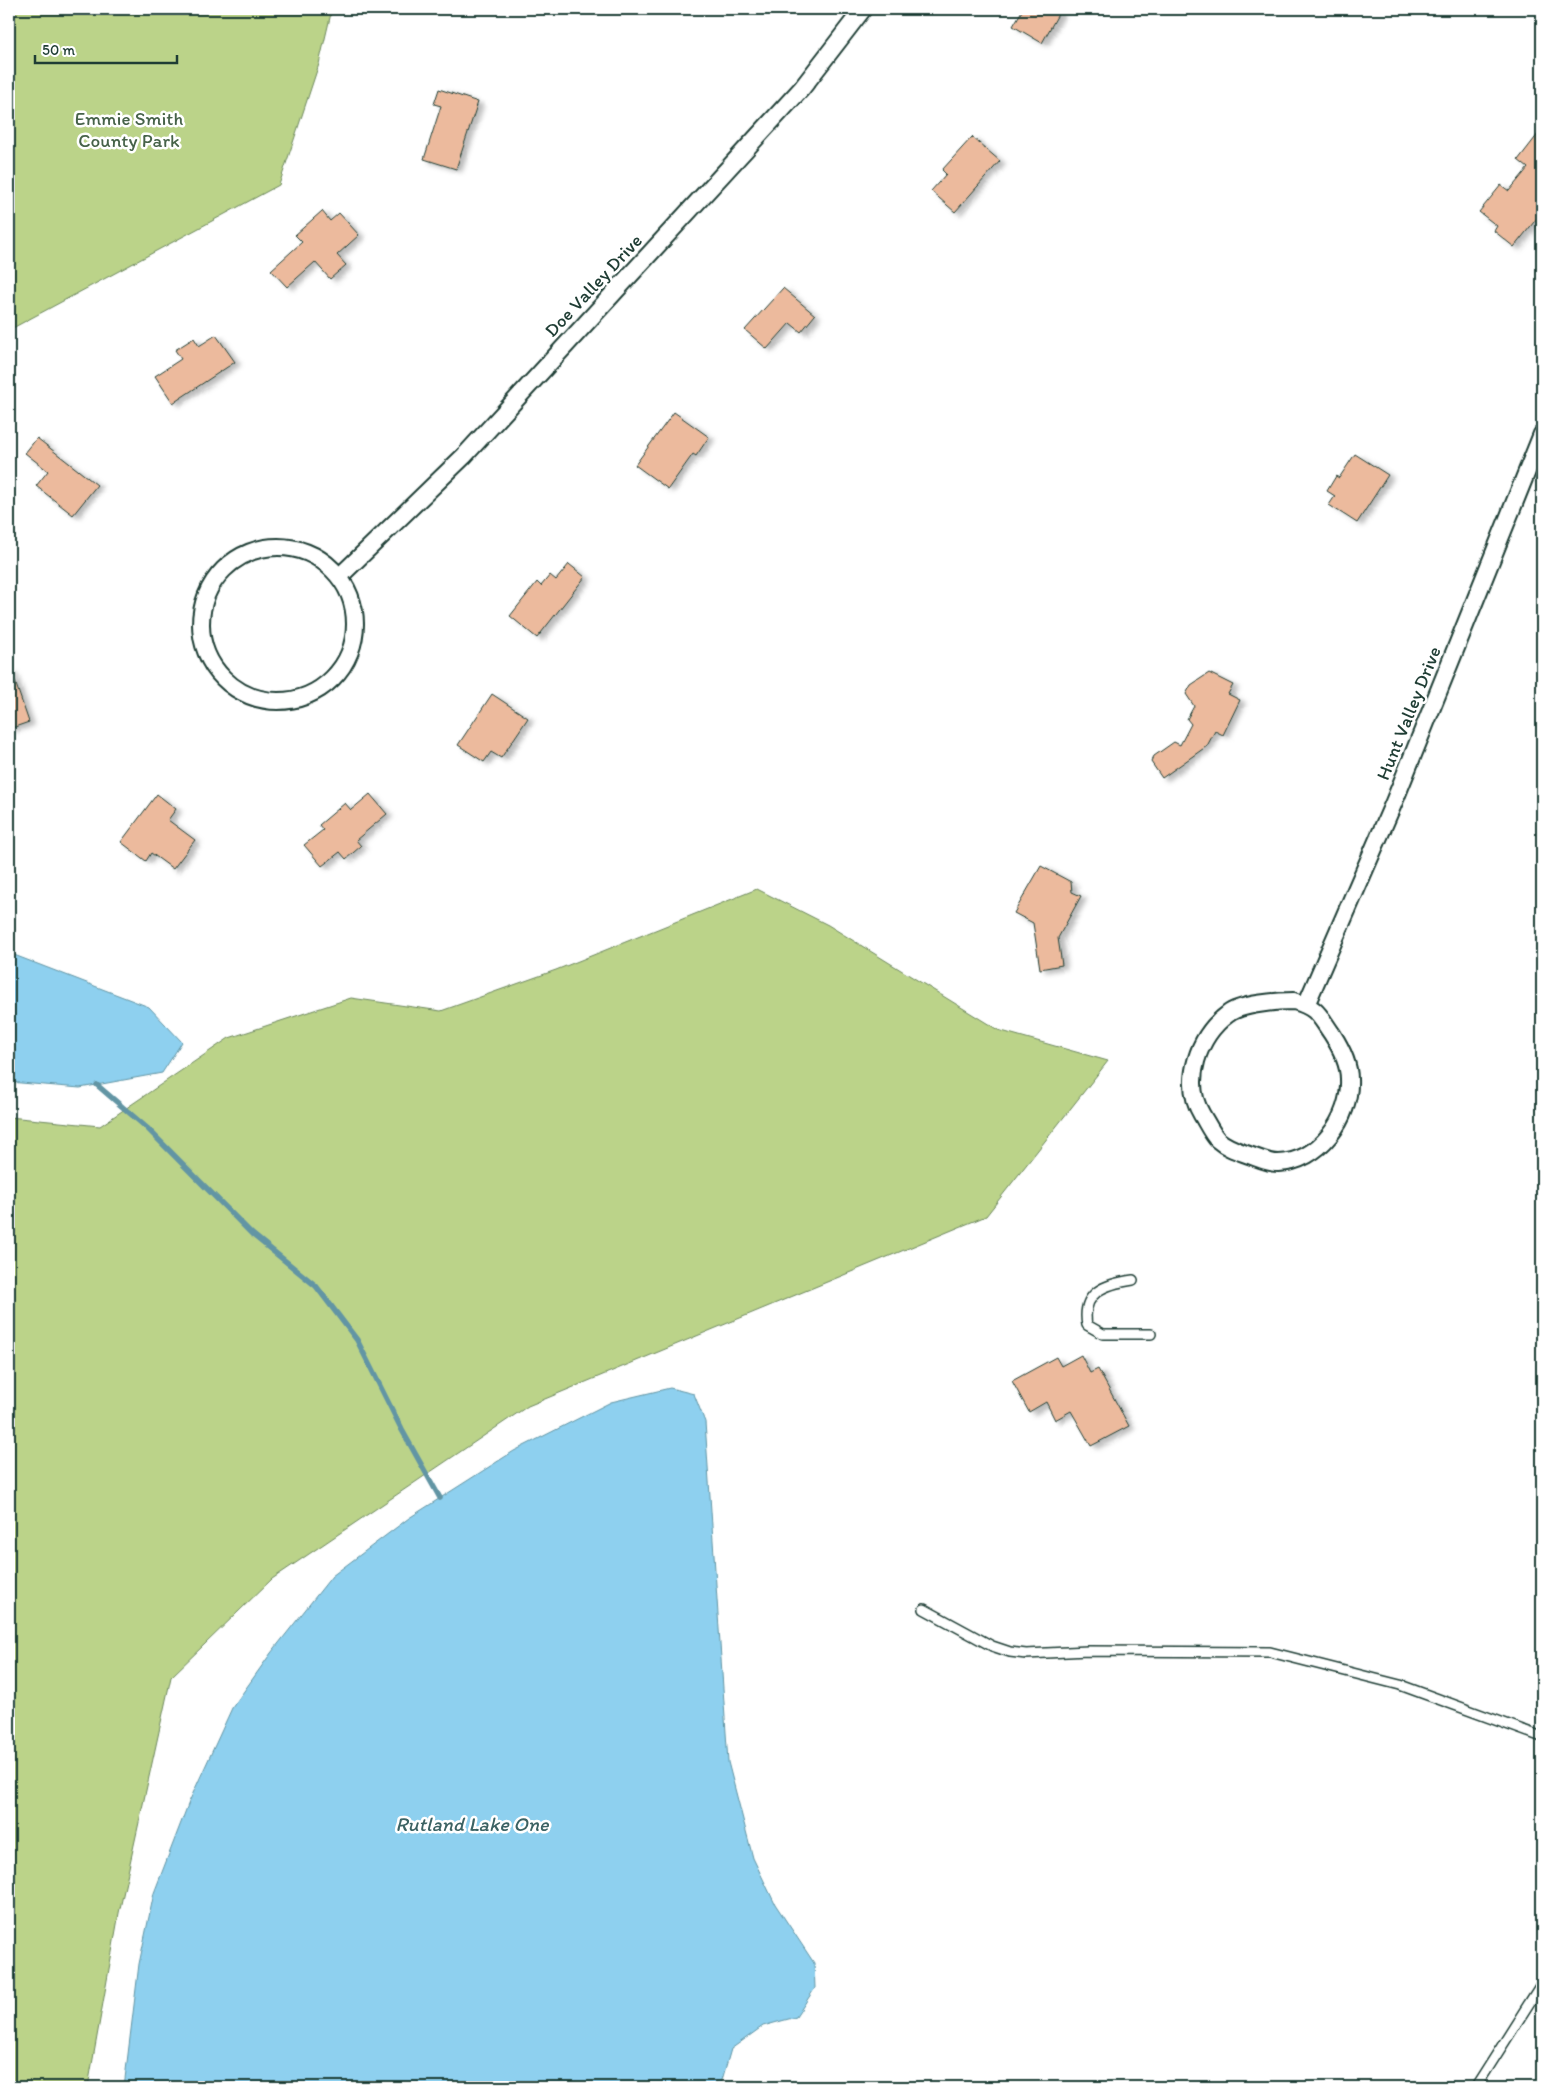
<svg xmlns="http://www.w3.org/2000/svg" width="1551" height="2096" viewBox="0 0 1551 2096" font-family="Itim,sans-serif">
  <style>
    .green { fill: #bbd389; stroke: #6d885e }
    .water { fill: #8ed0ef; stroke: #6295a4 }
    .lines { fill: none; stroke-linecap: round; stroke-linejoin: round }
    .stream { stroke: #6295a4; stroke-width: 5.5 }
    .building { fill: #ecba9d; stroke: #1f3d34; filter: url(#shadow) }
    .service-casing { stroke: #1f3d34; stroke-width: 12 }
    .minor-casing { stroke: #1f3d34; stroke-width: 20 }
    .service { stroke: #fff; stroke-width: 9 }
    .minor { stroke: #fff; stroke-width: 16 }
    .labels { text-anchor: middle; stroke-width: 5; stroke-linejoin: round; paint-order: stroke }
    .park-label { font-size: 19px; fill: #466249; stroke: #fff }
    .street-label { font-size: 19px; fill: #1f3d34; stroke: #fff }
    .water-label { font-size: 20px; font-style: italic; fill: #3b6263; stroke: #fff }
  </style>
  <defs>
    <filter id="shadow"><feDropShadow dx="5.5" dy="3" stdDeviation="2.5" flood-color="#0004"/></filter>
  </defs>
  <rect width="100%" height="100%" fill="#fff"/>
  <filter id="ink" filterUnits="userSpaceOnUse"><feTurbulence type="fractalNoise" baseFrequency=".02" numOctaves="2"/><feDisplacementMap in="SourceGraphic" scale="10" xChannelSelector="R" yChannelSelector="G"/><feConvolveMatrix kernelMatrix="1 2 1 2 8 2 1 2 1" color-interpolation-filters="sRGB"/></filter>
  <g filter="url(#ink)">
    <!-- green -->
    <path class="green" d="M9,9H332L319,64L279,185L9,330Z
      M757,889L828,925L998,1030L1108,1061L986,1216L528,1406L272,1579L171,1677L119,1913L88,2087H9V1117L100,1126L229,1038L351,998L441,1011L556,970Z"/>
    <!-- water -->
    <path class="water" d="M9,953L149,1007L182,1042L162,1073L80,1088L9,1082Z
      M670,1388L694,1394L705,1422L728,1762L753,1858L775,1904L814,1963L815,1988L796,2017L763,2026L731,2049L720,2087H124L139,1964L154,1893L189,1802L232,1708L271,1653L332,1576L409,1518L514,1451L611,1402Z"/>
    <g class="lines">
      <!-- stream -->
      <path class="stream" d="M97,1085L147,1128L252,1234L316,1286L357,1340L402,1430L440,1498"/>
    </g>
    <!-- building -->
    <path class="building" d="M1023,9H1061L1042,43L1013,26Z
      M439,89L478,102L456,169L424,159L441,106L434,104Z
      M1542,129V212L1514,247L1494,231L1497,226L1479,212L1501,185L1509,191L1528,168L1518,160Z
      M972,137L1000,161L955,212L931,191L946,174L942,170Z
      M322,211L330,221L339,213L359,235L337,255L346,265L330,279L315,262L287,287L271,270L302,242L295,235Z
      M783,288L815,315L801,332L790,323L767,349L745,330Z
      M216,335L235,362L173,403L155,376L181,359L175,350L194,338L199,346Z
      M674,412L709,437L696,456L693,454L668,489L635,465Z
      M37,438L97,485L73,515L36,486L48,471L25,453Z
      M1355,454L1388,475L1357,523L1329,505L1335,496L1327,491L1336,476L1339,478Z
      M569,564L585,577L537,638L510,616L537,582L541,586L550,575L556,580Z
      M9,670H11L29,722L9,729Z
      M1209,673L1233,685L1228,694L1240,700L1223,735L1215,731L1207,746L1162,778L1151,762L1154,756L1174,742L1180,745L1191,724L1187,719L1194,706L1186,694L1191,685Z
      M492,694L528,718L501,758L491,752L484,762L458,745Z
      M157,794L176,809L168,820L195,840L173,869L151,853L146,861L121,842Z
      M370,794L387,814L356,840L361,846L346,859L340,852L322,866L304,845L323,830L319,825L345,803L351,810Z
      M1041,866L1071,882L1072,892L1081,896L1058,938L1062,965L1040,969L1033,923L1014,913Z
      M1081,1355L1090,1373L1098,1369L1129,1426L1091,1446L1071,1411L1055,1420L1046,1402L1029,1412L1012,1381L1056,1357L1061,1366Z"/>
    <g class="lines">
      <!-- service casing -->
      <g class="service-casing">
        <path id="service" d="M1133,1280C1105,1284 1081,1292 1087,1325L1103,1334H1151
          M924,1609L992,1646L1010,1652L1026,1654L1088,1651L1270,1652L1400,1685L1542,1737
          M1476,2087L1542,1983"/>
      </g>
      <!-- minor casing -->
      <g class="minor-casing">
        <path id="minor" d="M201 624a77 77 0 1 1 154 0a77 77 0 1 1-154 0Z
          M339,577L464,456L802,88L863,9
          M1294,1001C1318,1008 1318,1014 1332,1034C1341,1048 1349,1063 1349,1079C1351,1118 1319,1162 1278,1163C1268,1163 1258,1158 1249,1155C1238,1151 1227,1148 1218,1140C1212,1134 1207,1123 1202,1115C1182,1082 1198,1036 1228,1014C1240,1004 1278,1001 1294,1001Z
          M1306,1005L1394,802L1542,434"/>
      </g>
      <!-- service -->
      <use href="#service" class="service"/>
      <!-- minor -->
      <use href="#minor" class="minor"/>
    </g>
  </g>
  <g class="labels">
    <!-- park labels -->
    <g class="park-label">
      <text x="129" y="125">Emmie Smith<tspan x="129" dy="22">County Park</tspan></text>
    </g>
    <!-- street labels -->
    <g class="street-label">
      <text transform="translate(593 285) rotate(-47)" y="7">Doe Valley Drive</text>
      <text transform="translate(1408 713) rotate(-68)" y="7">Hunt Valley Drive</text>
    </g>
    <!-- water labels -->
    <g class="water-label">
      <text x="472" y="1831">Rutland Lake One</text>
    </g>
  </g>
  <!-- margin -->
  <rect width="1551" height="2096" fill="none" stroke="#fff" stroke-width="30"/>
  <rect x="15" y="15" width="1521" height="2066" fill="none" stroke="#1f3d34" stroke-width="2" filter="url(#ink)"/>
  <!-- scale -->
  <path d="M35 55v8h142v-8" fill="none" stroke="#1f3d34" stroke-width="2.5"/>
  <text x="42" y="55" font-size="15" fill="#1f3d34" stroke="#ffffff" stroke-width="4" paint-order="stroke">50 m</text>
</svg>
